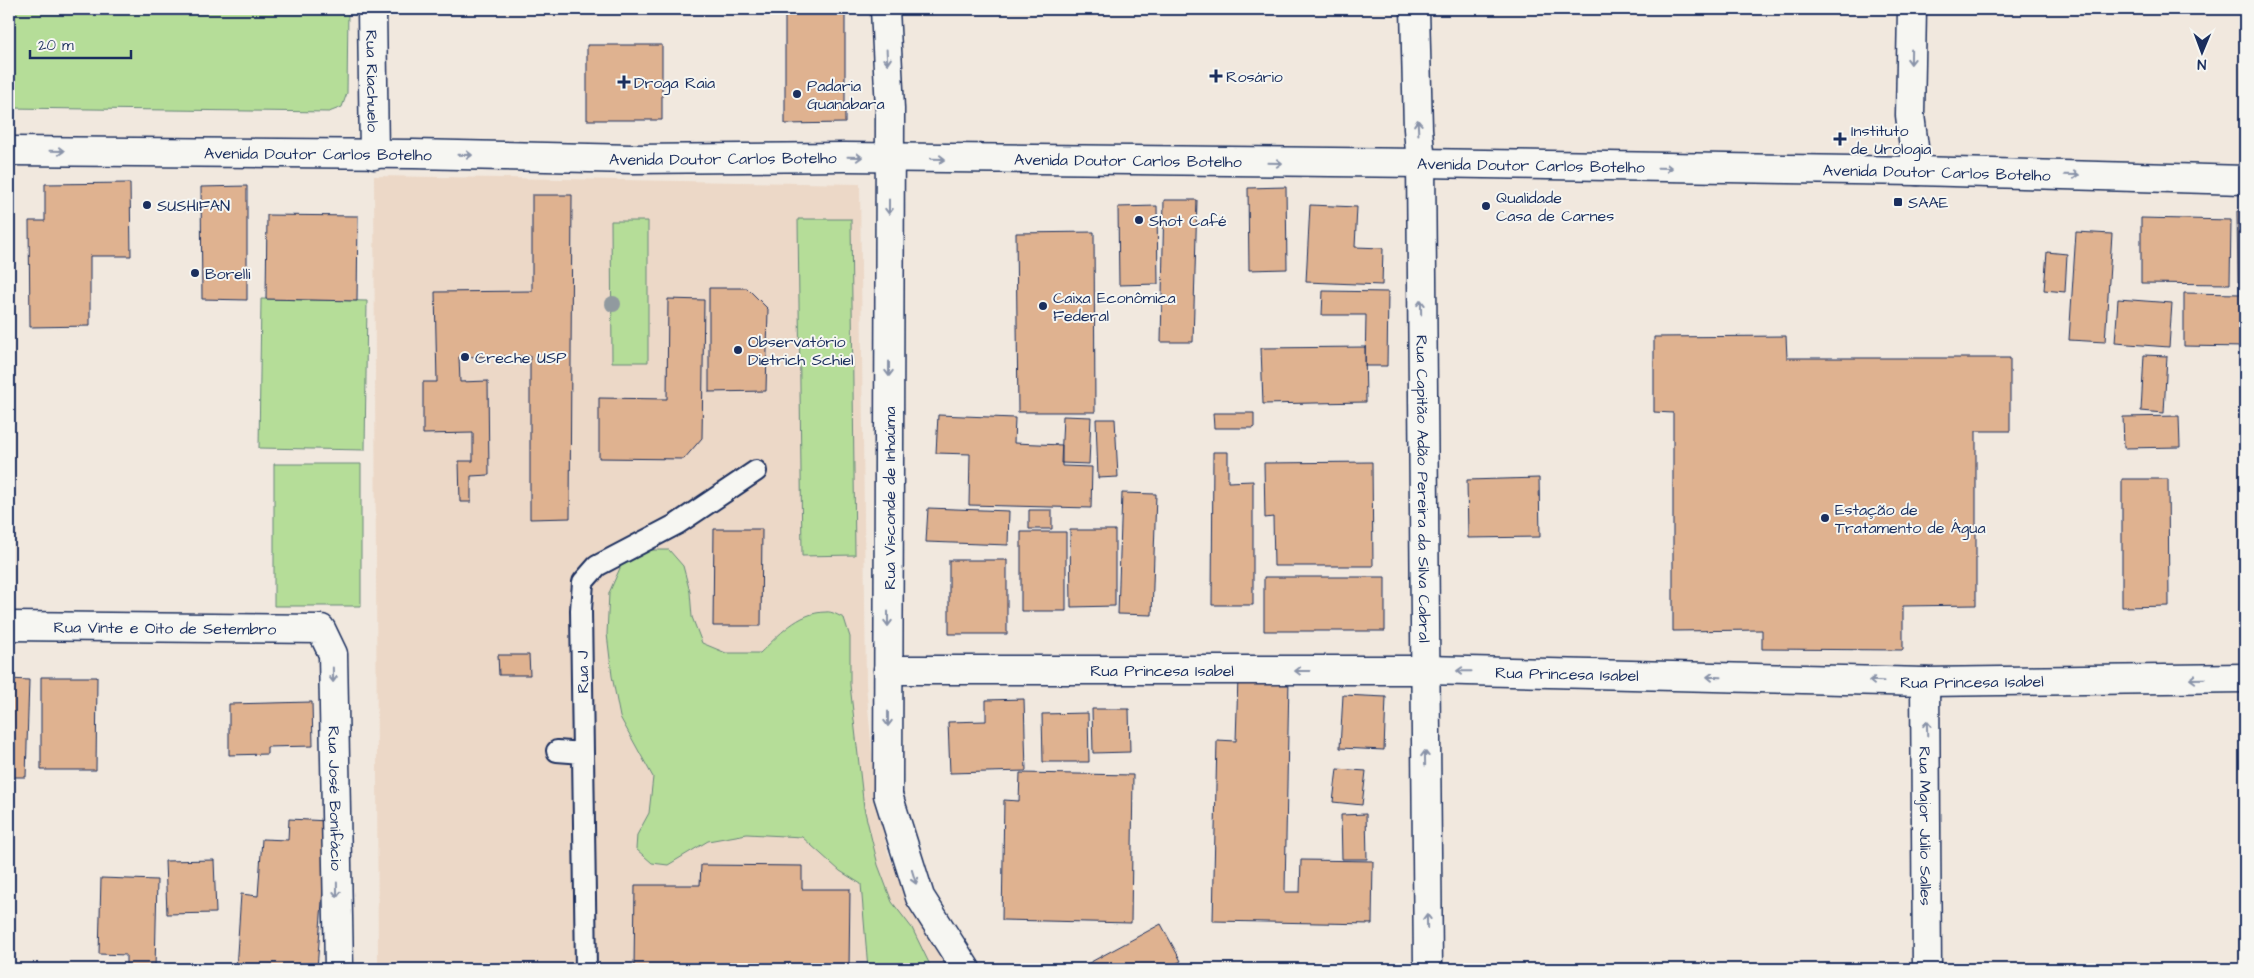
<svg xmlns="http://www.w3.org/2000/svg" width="2254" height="978" viewBox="0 0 2254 978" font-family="'Architects Daughter',sans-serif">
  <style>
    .built { fill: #ecd8c7 }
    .green { fill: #b5dd98; stroke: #68867b }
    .building { fill: #dfb290; stroke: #1b2f5e }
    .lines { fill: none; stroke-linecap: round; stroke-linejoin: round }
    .lane-casing { stroke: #1b2f5e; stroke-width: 24 }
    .street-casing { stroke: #1b2f5e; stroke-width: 31 }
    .secondary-casing { stroke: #1b2f5e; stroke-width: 31 }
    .lane { stroke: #f6f6f2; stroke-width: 20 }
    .street { stroke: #f6f6f2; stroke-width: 28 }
    .secondary { stroke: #f6f6f2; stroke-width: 28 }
    .tree { fill: #919a9f }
    .oneway { stroke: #8892a8 }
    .poi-dot { fill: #1b2f5e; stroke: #f6f6f2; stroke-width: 2 }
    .labels { text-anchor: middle; stroke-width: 4; stroke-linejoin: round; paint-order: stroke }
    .poi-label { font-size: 16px; fill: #1b2f5e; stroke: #f6f6f2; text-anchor: start }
    .street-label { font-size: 16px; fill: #1b2f5e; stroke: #f6f6f2 }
  </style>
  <rect width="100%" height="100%" fill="#f1e8de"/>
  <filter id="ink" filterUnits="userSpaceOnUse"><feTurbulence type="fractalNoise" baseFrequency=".02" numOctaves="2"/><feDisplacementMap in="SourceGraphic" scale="10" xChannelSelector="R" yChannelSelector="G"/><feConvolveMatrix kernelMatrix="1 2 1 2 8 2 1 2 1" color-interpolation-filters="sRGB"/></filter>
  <g filter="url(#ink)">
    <!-- built -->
    <path class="built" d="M374,176L860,184L866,684L876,798L888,853L902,883L907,904L950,969H378Z"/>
    <!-- green -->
    <path class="green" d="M9,9H348L347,93L342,107L329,112L9,108Z
      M798,219H851L855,555L802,556Z
      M611,221H648V362H612Z
      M261,299L367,301L365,450L259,448Z
      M274,464H361V606H274Z
      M648,550H669L683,566L690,592L692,617L702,643L726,653H760C778,636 798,612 826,612C832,611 839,616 844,618L850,637V685L864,808L878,865L892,902L912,928L932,969H868L861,884L840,871L802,837L747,834L708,841L668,865L652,863L636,849L637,835L649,813L653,777L620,717L612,676L607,634L609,593L624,559Z"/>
    <!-- building -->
    <path class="building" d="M785,12L845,13V123L785,124Z
      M587,45H662V120H587Z
      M130,183L131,256H90V326L30,327L29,221H45V184Z
      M247,186V300L202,299L201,187Z
      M1286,187L1287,269L1249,270L1248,188Z
      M532,195H572L570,518L530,519V356L459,357L460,382L488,381L489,475L471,476V502H460L459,461H473V433L423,434V382H437L435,292L532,291Z
      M1164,200H1197L1193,342H1161Z
      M1310,205L1357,207L1355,247L1383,248L1382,285L1306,282Z
      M1157,206L1158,284L1119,285L1118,207Z
      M2237,211H2245V282H2238Z
      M267,215L358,216L357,301L266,299Z
      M2141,218L2231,220L2230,284L2141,283Z
      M1094,232L1095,412H1018L1016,233Z
      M2076,232L2112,234L2105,342L2069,340Z
      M2047,252L2067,254L2065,292L2044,290Z
      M2240,284H2245V347L2184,346V293L2240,294Z
      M709,288H747L768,309L766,391L709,392Z
      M1323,291L1388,292L1387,366H1365L1366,315H1322Z
      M668,299L704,300L702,438L684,459L599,458V398L667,399Z
      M2118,299L2172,303L2169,347L2115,343Z
      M1786,336L1787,358H2010V431H1976V605L1903,606V650L1762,649V630L1673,631V413L1654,412V337Z
      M1365,347L1366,402L1263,404L1261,348Z
      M2144,355L2167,356L2164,413L2141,411Z
      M1213,413H1254V428H1214Z
      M938,415L1015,418L1014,443L1062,445V466L1092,467L1091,508L969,505L970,454L936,453Z
      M1063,416L1091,417L1089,464L1061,463Z
      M2179,416L2180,447L2124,448L2123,417Z
      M1096,419H1115L1118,477L1098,478Z
      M1213,452H1228V482L1253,481V605H1212Z
      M1372,462L1373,566H1274L1273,517L1265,518L1264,463Z
      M1539,478L1540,537L1468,538L1467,480Z
      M2122,479H2168L2169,606L2122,607Z
      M1122,493L1156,494L1152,615L1118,614Z
      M928,508L1009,511L1008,545L926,542Z
      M1029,510H1052V529H1029Z
      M714,529H762L761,626H713Z
      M1070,530H1115V606L1071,607Z
      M1021,532H1066V611H1021Z
      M949,560H1007V634H949Z
      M1264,577H1385V631H1264Z
      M498,655H529L530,675H499Z
      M41,677H97L96,770H41Z
      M1238,677L1289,678L1285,892H1300L1301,860L1373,861L1372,924L1213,921L1217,740L1236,741Z
      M9,679L29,680L26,777H9Z
      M1343,695L1386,697L1384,750L1340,748Z
      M1024,699L1026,771L950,773L948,722L986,721V700Z
      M312,702L313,746L267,747V754L229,755V704Z
      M1092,709H1129L1130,752L1093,753Z
      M1088,713L1089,762H1043L1042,714Z
      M1337,769L1366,771L1362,805L1333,802Z
      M1020,773L1133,775L1131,923L1002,920L1004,800L1019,801Z
      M1366,814L1367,859H1342L1341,815Z
      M289,819L328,821L317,969H236L241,894L258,896L262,839L288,840Z
      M214,860L216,913L167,914L165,861Z
      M701,865L802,866V889H850L849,969H634L635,885H700Z
      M101,878L157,880L155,969H126V955L99,954Z
      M1161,924L1181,961L1166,969H1078Z
      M1374,968V969H1278Z"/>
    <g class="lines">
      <!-- lane casing -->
      <g class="lane-casing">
        <path id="lane" d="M557,751L583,753
          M586,969L581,610L583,582L597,566L677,524L756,471"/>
      </g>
      <!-- street casing -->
      <g class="street-casing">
        <g id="street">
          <path id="s1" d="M372,9L374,155"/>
          <path d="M1912,9L1910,115L1917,171"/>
          <path id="s2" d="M9,626L321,629L333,654L339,969"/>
          <path id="s3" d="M888,670H1425L1925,682L2245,678"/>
          <path id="s4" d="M1925,682L1927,969"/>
        </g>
      </g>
      <!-- secondary casing -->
      <g class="secondary-casing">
        <g id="secondary">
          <path d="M885,9L890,109L888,795L920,897L966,969"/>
          <path id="s5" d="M1415,9L1418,129L1421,163L1428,969"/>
          <path id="s6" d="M9,151L413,154L633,159L845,157L1421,163L1917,171L2245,180"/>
        </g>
      </g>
      <!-- lane -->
      <use href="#lane" class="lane"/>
      <!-- street -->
      <use href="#street" class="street"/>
      <!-- secondary -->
      <use href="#secondary" class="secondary"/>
    </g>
    <!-- trees -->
    <circle class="tree" cx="613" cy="304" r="8"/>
    <!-- one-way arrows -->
    <defs><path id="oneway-shaft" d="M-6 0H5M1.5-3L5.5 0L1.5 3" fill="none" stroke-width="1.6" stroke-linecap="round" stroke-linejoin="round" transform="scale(1.25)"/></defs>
    <g class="oneway">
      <use href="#oneway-shaft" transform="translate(887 57) rotate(87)"/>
      <use href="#oneway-shaft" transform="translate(1911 57) rotate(91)"/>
      <use href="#oneway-shaft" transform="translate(1418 127) rotate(-93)"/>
      <use href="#oneway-shaft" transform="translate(57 151) rotate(1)"/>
      <use href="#oneway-shaft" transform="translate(465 155) rotate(1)"/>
      <use href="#oneway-shaft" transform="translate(855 157) rotate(1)"/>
      <use href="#oneway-shaft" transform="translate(938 159) rotate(1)"/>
      <use href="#oneway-shaft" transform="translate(1275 163) rotate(1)"/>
      <use href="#oneway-shaft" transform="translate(1665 168) rotate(1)"/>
      <use href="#oneway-shaft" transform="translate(2072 175) rotate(1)"/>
      <use href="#oneway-shaft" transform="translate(889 207) rotate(90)"/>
      <use href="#oneway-shaft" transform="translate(1421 307) rotate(-91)"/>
      <use href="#oneway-shaft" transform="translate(889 369) rotate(90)"/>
      <use href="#oneway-shaft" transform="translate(888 619) rotate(90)"/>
      <use href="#oneway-shaft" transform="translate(1302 671) rotate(-180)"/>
      <use href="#oneway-shaft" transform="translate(1464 671) rotate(-179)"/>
      <use href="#oneway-shaft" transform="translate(333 675) rotate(89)"/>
      <use href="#oneway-shaft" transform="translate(1714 677) rotate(-178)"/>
      <use href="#oneway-shaft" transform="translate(2197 679) rotate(179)"/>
      <use href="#oneway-shaft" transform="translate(1876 681) rotate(-178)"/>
      <use href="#oneway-shaft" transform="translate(888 719) rotate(90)"/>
      <use href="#oneway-shaft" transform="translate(1927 728) rotate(-92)"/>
      <use href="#oneway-shaft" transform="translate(1425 758) rotate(-91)"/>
      <use href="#oneway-shaft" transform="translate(914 877) rotate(73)"/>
      <use href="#oneway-shaft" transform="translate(337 890) rotate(89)"/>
      <use href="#oneway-shaft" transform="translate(1427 921) rotate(-91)"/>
    </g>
  </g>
  <!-- markers -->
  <g class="poi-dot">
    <path d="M1213.5 68.5h5v5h5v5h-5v5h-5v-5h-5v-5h5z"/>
    <path d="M621.5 74.5h5v5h5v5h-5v5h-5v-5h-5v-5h5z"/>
    <circle cx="797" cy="94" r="5"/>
    <path d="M1837.5 131.5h5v5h5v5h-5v5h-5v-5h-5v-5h5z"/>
    <rect x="1893" y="197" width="10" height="10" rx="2.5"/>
    <circle cx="147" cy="205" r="5"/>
    <circle cx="1486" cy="206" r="5"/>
    <circle cx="1139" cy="220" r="5"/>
    <circle cx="195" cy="273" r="5"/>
    <circle cx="1043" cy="306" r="5"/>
    <circle cx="738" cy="350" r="5"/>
    <circle cx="465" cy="357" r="5"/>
    <circle cx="1825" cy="518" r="5"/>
  </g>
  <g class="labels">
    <!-- poi labels -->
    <g class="poi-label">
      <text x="1226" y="82">Rosário</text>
      <text x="634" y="88">Droga Raia</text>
      <text x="807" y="91">Padaria<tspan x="807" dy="18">Guanabara</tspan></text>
      <text x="1851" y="136">Instituto<tspan x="1851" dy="18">de Urologia</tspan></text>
      <text x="1496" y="203">Qualidade<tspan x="1496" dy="18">Casa de Carnes</tspan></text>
      <text x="1908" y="208">SAAE</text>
      <text x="157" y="211">SUSHIFAN</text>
      <text x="1149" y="226">Shot Café</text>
      <text x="205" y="279">Borelli</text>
      <text x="1053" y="303">Caixa Econômica<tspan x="1053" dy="18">Federal</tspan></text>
      <text x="748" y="347">Observatório<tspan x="748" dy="18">Dietrich Schiel</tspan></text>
      <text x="475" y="363">Creche USP</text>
      <text x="1835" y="515">Estação de<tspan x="1835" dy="18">Tratamento de Água</tspan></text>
    </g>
    <!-- street labels -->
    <g class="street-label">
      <text dy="6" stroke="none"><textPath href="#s1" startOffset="72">Rua Riachuelo</textPath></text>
      <text dy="6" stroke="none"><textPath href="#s6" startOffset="309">Avenida Doutor Carlos Botelho</textPath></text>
      <text dy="6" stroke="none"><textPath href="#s6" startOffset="714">Avenida Doutor Carlos Botelho</textPath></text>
      <text dy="6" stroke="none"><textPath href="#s6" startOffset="1119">Avenida Doutor Carlos Botelho</textPath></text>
      <text dy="6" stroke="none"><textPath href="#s6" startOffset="1522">Avenida Doutor Carlos Botelho</textPath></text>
      <text dy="6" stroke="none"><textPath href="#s6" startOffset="1928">Avenida Doutor Carlos Botelho</textPath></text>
      <text dy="6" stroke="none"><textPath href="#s5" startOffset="480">Rua Capitão Adão Pereira da Silva Cabral</textPath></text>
      <text transform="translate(889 498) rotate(-90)" y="6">Rua Visconde de Inhaúma</text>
      <text dy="6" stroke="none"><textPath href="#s2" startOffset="156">Rua Vinte e Oito de Setembro</textPath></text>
      <text dy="6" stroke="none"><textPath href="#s3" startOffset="274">Rua Princesa Isabel</textPath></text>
      <text transform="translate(582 672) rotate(-91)" y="6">Rua J</text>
      <text dy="6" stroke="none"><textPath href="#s3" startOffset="679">Rua Princesa Isabel</textPath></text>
      <text dy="6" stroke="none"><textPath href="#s3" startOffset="1084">Rua Princesa Isabel</textPath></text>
      <text dy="6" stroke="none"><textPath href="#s2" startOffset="484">Rua José Bonifácio</textPath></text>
      <text dy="6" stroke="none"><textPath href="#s4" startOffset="144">Rua Major Júlio Salles</textPath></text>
    </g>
  </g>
  <!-- margin -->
  <rect width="2254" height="978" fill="none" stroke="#f6f6f2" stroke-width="30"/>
  <rect x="15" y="15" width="2224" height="948" fill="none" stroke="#1b2f5e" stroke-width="2" filter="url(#ink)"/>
  <!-- north arrow -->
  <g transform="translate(2202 52) rotate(181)" stroke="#f6f6f2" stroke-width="4" paint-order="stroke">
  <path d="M0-4L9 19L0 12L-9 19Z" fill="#1b2f5e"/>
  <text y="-8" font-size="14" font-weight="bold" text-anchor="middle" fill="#1b2f5e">N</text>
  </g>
  <!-- scale -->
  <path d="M30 50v8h101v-8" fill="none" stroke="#1b2f5e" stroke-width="2.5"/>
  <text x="38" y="50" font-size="15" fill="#1b2f5e" stroke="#f6f6f2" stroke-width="4" paint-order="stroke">20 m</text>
</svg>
